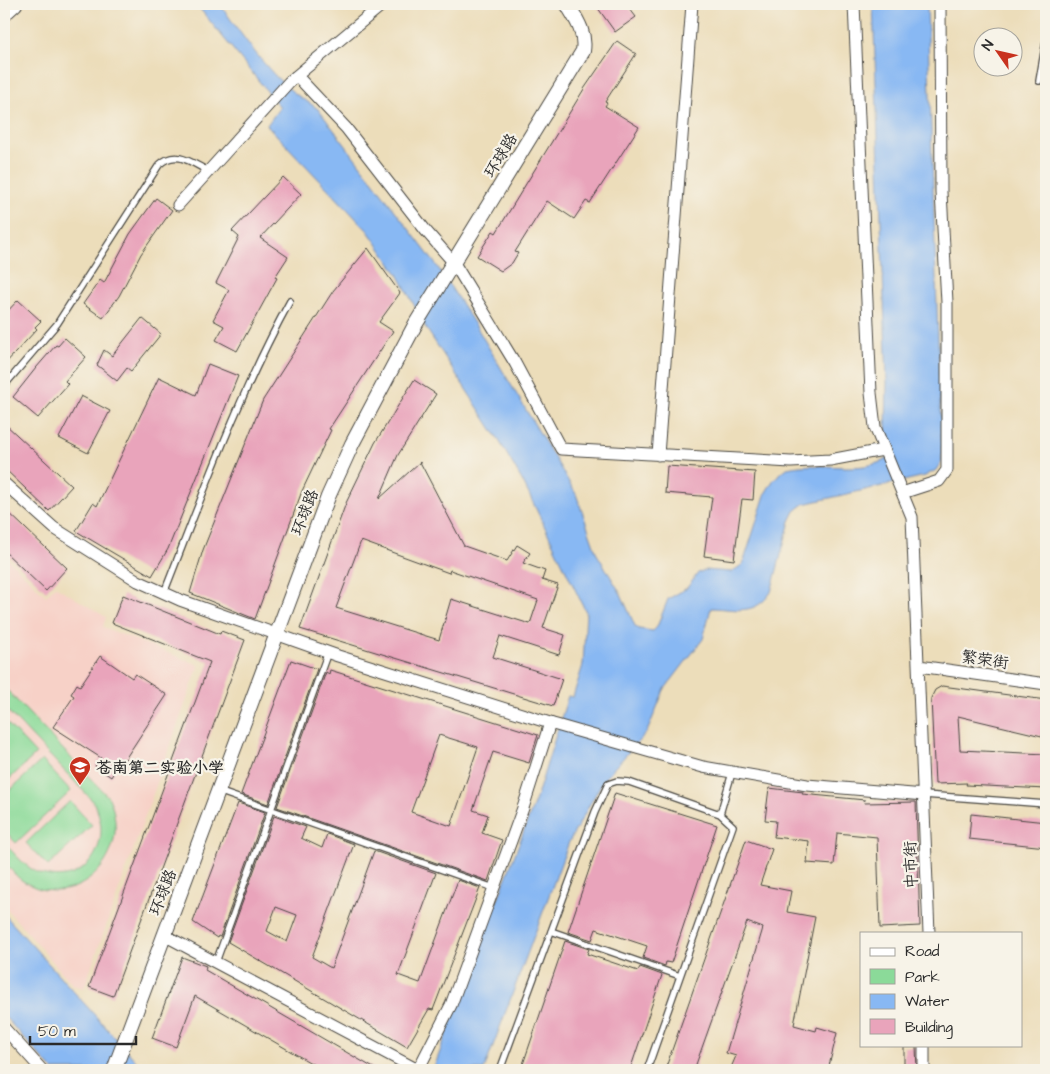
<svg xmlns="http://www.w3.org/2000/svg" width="1050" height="1074" viewBox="0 0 1050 1074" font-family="'Architects Daughter','LXGW WenKai TC',sans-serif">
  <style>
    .built { fill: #f7d1c7 }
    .green { fill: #8bda99; stroke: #5b8262 }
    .water { fill: #88b8f3; stroke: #5a728f }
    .building { fill: #e9a4bb; fill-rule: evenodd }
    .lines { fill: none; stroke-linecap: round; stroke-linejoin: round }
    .service-casing { stroke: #484640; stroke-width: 8 }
    .minor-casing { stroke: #484640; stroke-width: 13 }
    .tertiary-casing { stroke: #484640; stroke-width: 16 }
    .service { stroke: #fff; stroke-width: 5.5 }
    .minor { stroke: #fff; stroke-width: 11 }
    .tertiary { stroke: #fff; stroke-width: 14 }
    .labels { text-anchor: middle; stroke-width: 4.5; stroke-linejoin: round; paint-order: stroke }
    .street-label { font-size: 16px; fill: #2b2b2b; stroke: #f7f3e8 }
    .poi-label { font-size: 16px; font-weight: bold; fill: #2b2b2b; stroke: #f7f3e8; text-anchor: start }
  </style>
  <rect width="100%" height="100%" fill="#f7f3e8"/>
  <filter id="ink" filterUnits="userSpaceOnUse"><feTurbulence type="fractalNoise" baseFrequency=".02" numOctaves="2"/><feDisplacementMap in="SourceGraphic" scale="10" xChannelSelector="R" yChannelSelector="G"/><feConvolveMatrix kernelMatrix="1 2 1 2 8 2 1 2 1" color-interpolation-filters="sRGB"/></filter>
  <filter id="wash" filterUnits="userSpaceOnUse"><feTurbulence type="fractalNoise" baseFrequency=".0096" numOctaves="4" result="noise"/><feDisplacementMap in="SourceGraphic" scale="20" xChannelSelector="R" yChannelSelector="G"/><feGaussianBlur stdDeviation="1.12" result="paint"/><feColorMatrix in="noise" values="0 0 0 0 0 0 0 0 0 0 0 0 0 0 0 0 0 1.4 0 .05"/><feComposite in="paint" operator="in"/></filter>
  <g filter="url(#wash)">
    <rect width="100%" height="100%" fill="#ecddba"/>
    <!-- built -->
    <path class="built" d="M4,555L46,596L55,586L106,617L103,627L199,665L84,988L73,985L4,906Z"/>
    <!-- green -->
    <path class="green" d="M4,687L109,798C135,856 75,915 23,881C16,877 10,868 4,862V842C15,854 26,869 42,874C89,889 117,836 91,799L4,707Z
      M7,723L36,754L4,784V726Z
      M42,760L71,791L16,843L4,830V796Z
      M70,801L92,825L48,866L26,843Z"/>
    <!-- water -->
    <path class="water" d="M196,4H220C237,29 269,74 292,91C300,98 309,102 318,109L437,266L476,326L576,494L597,554L621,594L635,626L639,629L653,631L657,627L668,599L687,588L698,573L705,570L732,572L743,564L766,492L774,479L787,468C821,460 857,476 889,458L886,428L887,382L873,4H927L942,461L936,470L925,476L804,504L795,511L790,521L771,592C755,616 737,609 711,608L703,639L664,690L647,732L604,779L569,842L484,1070H433L537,796L568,696L573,697L583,665L586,612L523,482L497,437L426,328L398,274L368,231L267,125L280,107Z
      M4,914L144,1070H53L4,1016Z"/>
    <g id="blocks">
      <!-- building -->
      <path class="building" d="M595,4H626L636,17L615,32Z
        M617,41L636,54L605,102L607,103L605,106L639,127L590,203L586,201L574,219L547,201L515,252L518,253L512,263L501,271L477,256L493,231L496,233L584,89Z
        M283,177L301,194L260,238L288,257L275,277L277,278L237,351L216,340L224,326L213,320L229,290L216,283L239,237L232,231Z
        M156,198L172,210L141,254L119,296L103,318L83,304L100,280L104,283L130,234Z
        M368,248L400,293L379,322L393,331L329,429L331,430L302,491L255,619L190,593L203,550L263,400L333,291Z
        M18,300L41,321L35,327L37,329L4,365V315Z
        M142,318L161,334L131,371L127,368L117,381L97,365L104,350L112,356Z
        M65,338L86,357L65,381L68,384L38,418L13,397L36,368L56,345L58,346Z
        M208,364L238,376L168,549L152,576L76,531L93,503L97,506L159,377L196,395Z
        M414,380L436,394L398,455L379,499L420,462L464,546L507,561L517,545L530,553L523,563L545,571L542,580L558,585L543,628L565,635L559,655L500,636L493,657L562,679L553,706L300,629L346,503L375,443ZM361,541L449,573L450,570L538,600L530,624L451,599L439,640L336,608Z
        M81,396L110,411L88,453L59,438Z
        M4,423L72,486L49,511L4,468Z
        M667,466L755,472L753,500L742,499L734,560L704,556L712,497L665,493Z
        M4,508L67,568L46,591L4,551Z
        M123,595L220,634L221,631L245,640L113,996L89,987L210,662L112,623Z
        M100,656L132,678L135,674L167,695L118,770L116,769L111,777L95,766L101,758L53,727L74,696L71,694L77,684L80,686Z
        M291,660L317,669L268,804L241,794Z
        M330,670L538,735L529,763L493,752L473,810L488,815L482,833L502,840L488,881L277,807L326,672L329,674ZM439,735L478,747L451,826L411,812Z
        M942,686L1046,700V737L958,716L960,750L1046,754V789L966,785L967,783L935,784L931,698L935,690Z
        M769,788L803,792L802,794L865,800L864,803L916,802L920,926L880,928L877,837L837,833L834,865L807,863L809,841L774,837L776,821L765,820Z
        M615,793L717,825L671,963L666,962L665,966L643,958L647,946L596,929L592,940L568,932Z
        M238,803L265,812L220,937L218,936L217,938L193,922Z
        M971,814L1046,822V847L969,839Z
        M274,816L306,827L301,838L322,848L327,834L354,844L312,957L331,968L374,851L436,873L398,975L420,983L458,880L480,888L433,1010L429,1009L407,1047L228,942ZM276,907L297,915L287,942L267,931Z
        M746,840L772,849L760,885L791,891L787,912L815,917L794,1025L816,1031L817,1027L837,1033L828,1070H730L736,1056L726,1053L763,928L747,922L694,1070H665Z
        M565,941L589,949L587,954L638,971L640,967L662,975L630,1070H521Z
        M182,957L206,966L205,970L377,1070H323L195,996L176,1047L152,1038Z
        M904,1047H916L917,1070H904Z"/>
    </g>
  </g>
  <g filter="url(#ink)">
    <use href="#blocks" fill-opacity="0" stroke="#484640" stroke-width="1"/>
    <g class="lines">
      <!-- service casing -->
      <g class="service-casing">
        <path id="service" d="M1039,81L1046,41
          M4,386L57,324L159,165C175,149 191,162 208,171
          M164,593C203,494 239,394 290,301
          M218,791L494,888
          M924,795L1046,804
          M720,814L732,773
          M551,931L680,976
          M216,962L328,652
          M500,1070L595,812L608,784L617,781L629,782L720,814L733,826L647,1070"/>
      </g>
      <!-- minor casing -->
      <g class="minor-casing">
        <path id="minor" d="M854,4L871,393L875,427L912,517L929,933
          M297,76L346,128L426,231L454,263L515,363L561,449L791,462L830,460L883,450
          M178,205L289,82L383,4
          M658,455L692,4
          M4,483L54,528L138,581L180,600L338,656L553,724L703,767L807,785L924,795
          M902,493L939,481L947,470V302L941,192L940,4
          M919,666L1046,684
          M164,935L418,1070L451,1005L523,808L550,723
          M4,1028L42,1070
          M924,1070V1045"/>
      </g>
      <!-- tertiary casing -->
      <g class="tertiary-casing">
        <path id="tertiary" d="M4,14L15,4
          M114,1070L328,497L352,444L415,325L583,51C586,32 576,19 567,4"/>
      </g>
      <!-- service -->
      <use href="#service" class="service"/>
      <!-- minor -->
      <use href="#minor" class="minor"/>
      <!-- tertiary -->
      <use href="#tertiary" class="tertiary"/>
    </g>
  </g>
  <!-- icons -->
  <defs>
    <g id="school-pin" transform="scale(1.125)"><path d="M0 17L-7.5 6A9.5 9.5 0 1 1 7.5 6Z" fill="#c8321e" stroke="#f7f3e8"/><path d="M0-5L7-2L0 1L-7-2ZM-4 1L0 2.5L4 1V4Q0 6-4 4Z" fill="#fff"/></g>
  </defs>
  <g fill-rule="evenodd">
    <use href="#school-pin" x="80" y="767"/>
  </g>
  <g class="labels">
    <!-- street labels -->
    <g class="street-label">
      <text transform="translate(500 155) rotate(-59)" y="6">环球路</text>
      <text transform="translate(304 512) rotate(-69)" y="6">环球路</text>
      <text transform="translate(985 659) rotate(8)" y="6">繁荣街</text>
      <text transform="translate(910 865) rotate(-92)" y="6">中市街</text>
      <text transform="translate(162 892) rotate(-69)" y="6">环球路</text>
    </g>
    <!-- poi labels -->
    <g class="poi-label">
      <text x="96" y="773">苍南第二实验小学</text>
    </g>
  </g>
  <!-- margin -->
  <rect width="1050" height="1074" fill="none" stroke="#f7f3e8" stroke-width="20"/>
  <!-- legend -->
  <rect x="860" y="932" width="162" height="115" fill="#f7f3e8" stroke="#a5a39c"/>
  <rect x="870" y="948" width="25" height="8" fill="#ffffff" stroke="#a5a39c"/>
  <text x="905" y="956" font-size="15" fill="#2b2b2b">Road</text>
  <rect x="870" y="969" width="25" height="15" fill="#8bda99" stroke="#a5a39c"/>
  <text x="905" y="982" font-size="15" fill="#2b2b2b">Park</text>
  <rect x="870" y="994" width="25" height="15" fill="#88b8f3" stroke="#a5a39c"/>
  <text x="905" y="1006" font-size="15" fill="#2b2b2b">Water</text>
  <rect x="870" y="1019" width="25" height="15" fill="#e9a4bb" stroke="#a5a39c"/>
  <text x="905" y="1032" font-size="15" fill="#2b2b2b">Building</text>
  <!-- north arrow -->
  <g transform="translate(998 52) rotate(304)"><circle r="24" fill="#f7f3e8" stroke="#a5a39c"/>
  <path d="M0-4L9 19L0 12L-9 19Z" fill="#c8321e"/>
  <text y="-8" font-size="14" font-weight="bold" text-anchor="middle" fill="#2b2b2b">N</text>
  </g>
  <!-- scale -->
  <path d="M30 1036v8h106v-8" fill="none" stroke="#2b2b2b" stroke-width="2.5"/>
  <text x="38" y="1036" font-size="15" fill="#2b2b2b" stroke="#f7f3e8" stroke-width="4" paint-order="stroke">50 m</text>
</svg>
